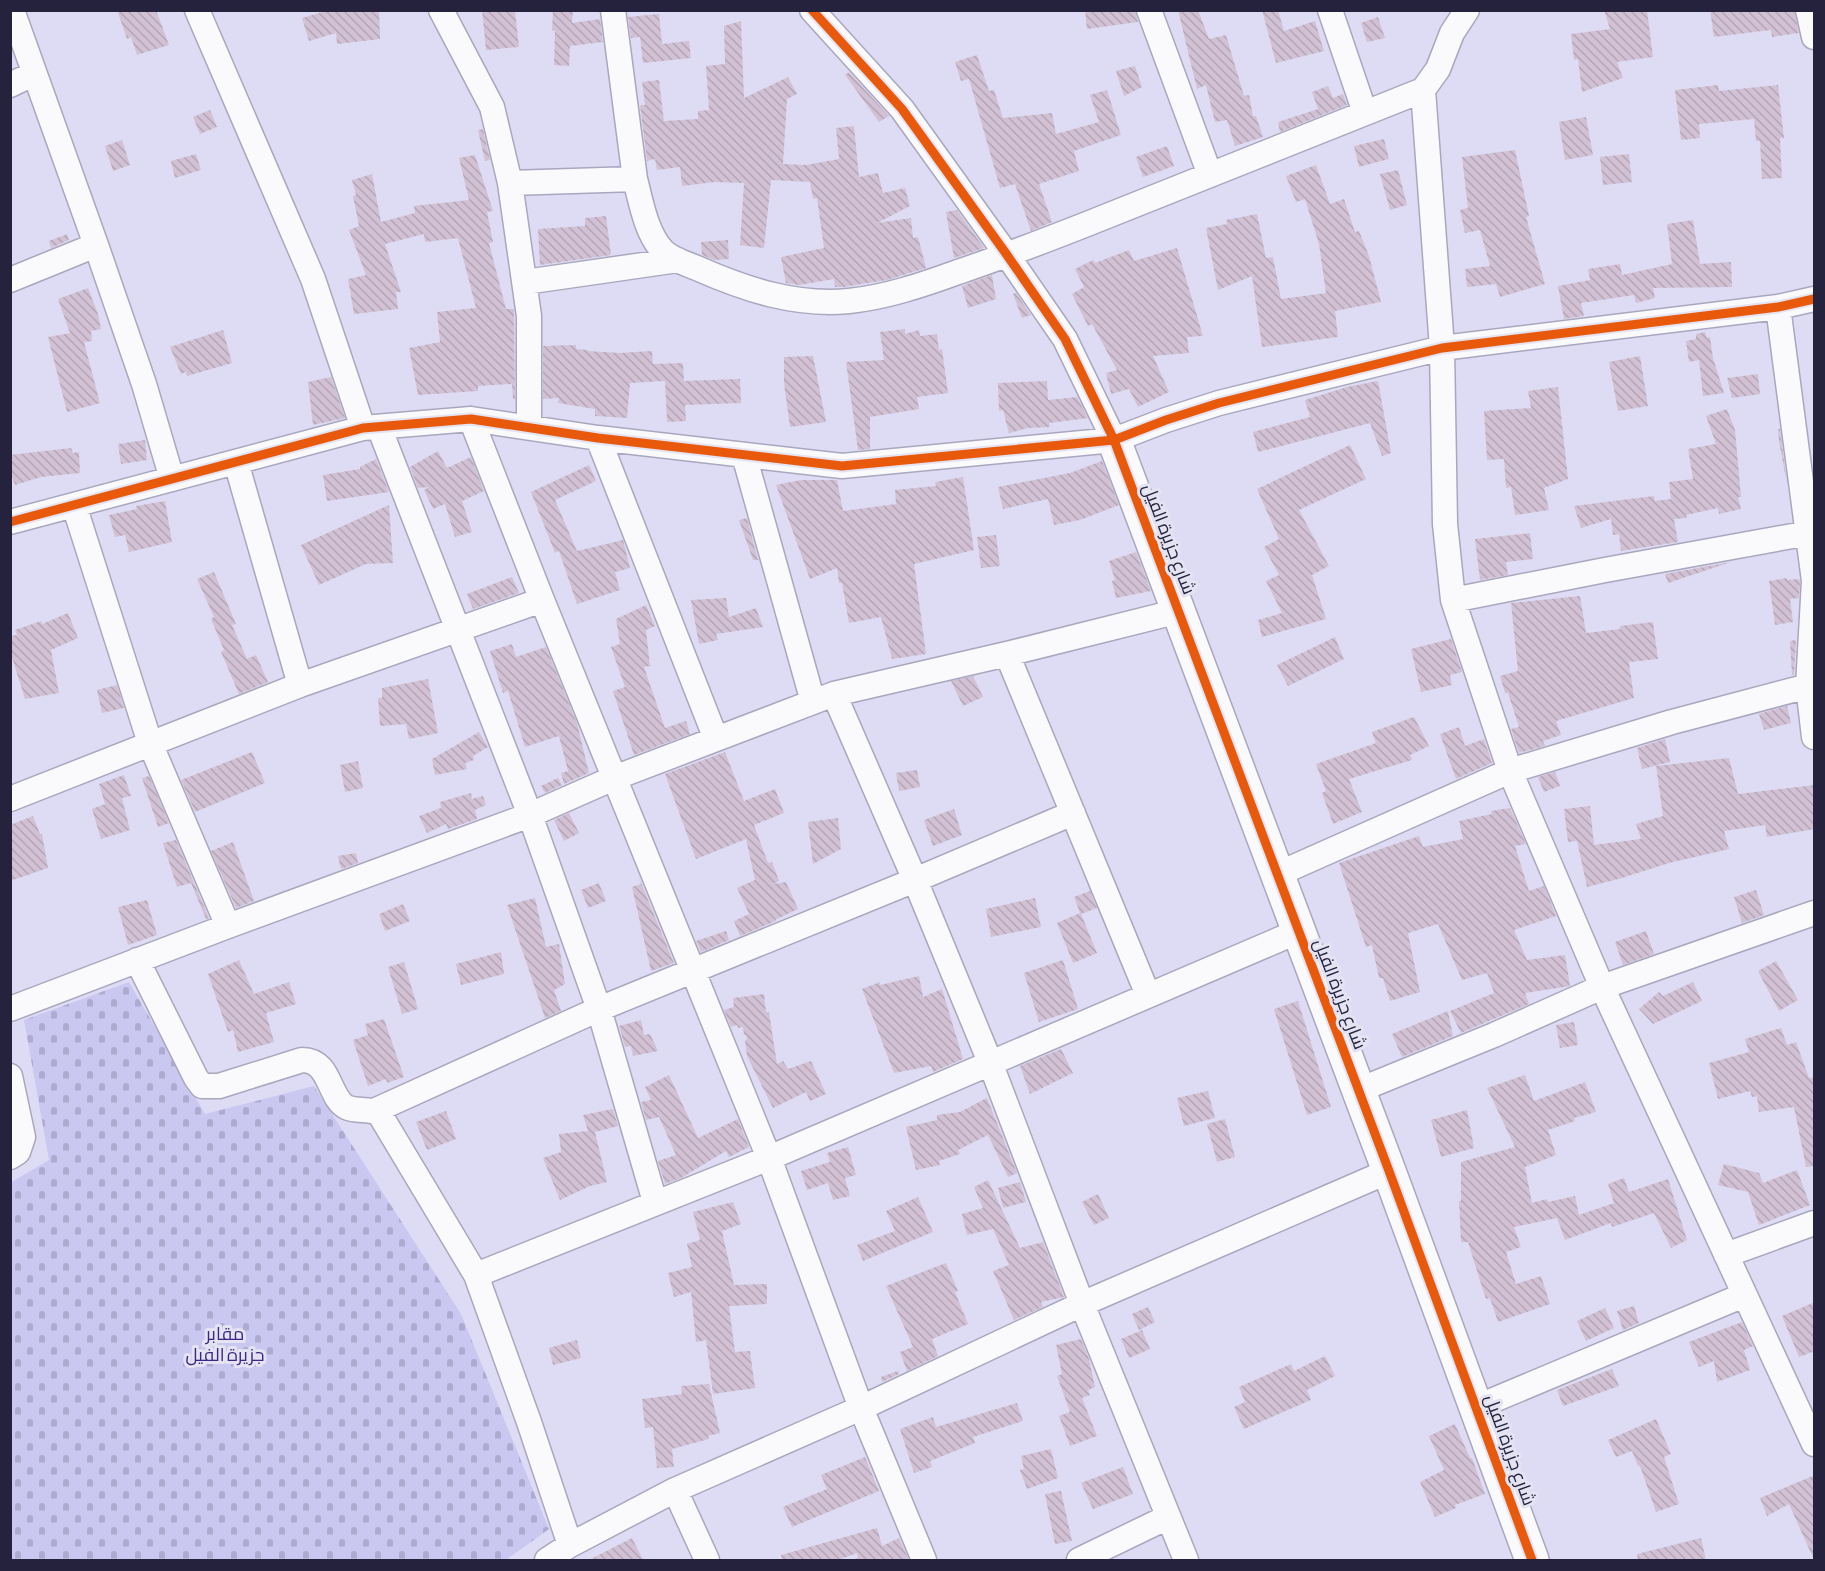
<svg xmlns="http://www.w3.org/2000/svg" width="1825" height="1571" viewBox="0 0 1825 1571" font-family="'Asap Condensed',Cairo,sans-serif">
  <style>
    .cemetery { fill: url(#cemetery-stones) }
    .building { fill: url(#building-back-hatch) }
    .lines { fill: none; stroke-linecap: round; stroke-linejoin: round }
    .street-casing { stroke: #a9a7be; stroke-width: 27 }
    .secondary-casing { stroke: #a9a7be; stroke-width: 36 }
    .street { stroke: #fafafd; stroke-width: 24 }
    .secondary { stroke: #fafafd; stroke-width: 33 }
    .cycleway-casing { stroke: #e3e3f2; stroke-width: 13 }
    .cycleway { stroke: #e8590c; stroke-width: 9 }
    .labels { text-anchor: middle; stroke-width: 6; stroke-linejoin: round; paint-order: stroke }
    .street-label { font-size: 18px; fill: #25223e; stroke: #e3e3f2 }
    .park-label { font-size: 18px; fill: #3e2684; stroke: #e3e3f2 }
  </style>
  <defs>
    <pattern id="cemetery-stones" width="16" height="16" patternUnits="userSpaceOnUse" patternTransform="scale(1.5)"><rect width="16" height="16" fill="#cac7f1"/><path d="M2 7V4a2 2 0 0 1 4 0v3zM10 15v-3a2 2 0 0 1 4 0v3z" fill="#adabd0"/></pattern>
    <pattern id="building-back-hatch" width="6" height="6" patternUnits="userSpaceOnUse" patternTransform="scale(1.5)"><rect width="6" height="6" fill="#d2c1d4"/><path d="M-1 5l2 2M0 0l6 6M5-1l2 2" fill="none" stroke="#b4a6b7"/></pattern>
  </defs>
  <rect width="100%" height="100%" fill="#dedcf4"/>
  <!-- cemetery -->
  <path class="cemetery" d="M129,982L205,1114L314,1086L461,1314L549,1529L506,1560H11L10,1183L49,1160L24,1020Z"/>
  <!-- building -->
  <path class="building" d="M117,10H156L169,45L137,55L131,37L127,39Z
    M329,10H379L380,39L337,44L336,33L309,41L302,18Z
    M482,10H515L519,47L486,50Z
    M553,10H573L572,23L600,19L603,42L570,46L569,66L554,65L555,31L552,30Z
    M1085,10H1135L1138,22L1087,29Z
    M1178,10H1198L1209,39L1226,35L1244,96L1249,95L1253,116H1256L1263,137L1235,146L1227,120L1215,122L1206,85L1197,89Z
    M1262,10H1278L1284,31L1315,21L1324,51L1276,63Z
    M1604,10H1647L1653,57L1617,62L1623,78L1582,92L1578,59L1574,60L1571,34L1610,29Z
    M1710,10H1794L1799,33L1772,37L1771,30L1714,37Z
    M659,14L662,44L689,41L691,58L643,63L640,37L631,38L628,17Z
    M1378,17L1385,38L1367,42L1361,23Z
    M741,21L744,98L788,77L797,94L787,99L783,164L806,165L839,159L836,128L854,126L859,177L878,173L883,193L905,188L910,206L877,223L911,218L913,238L918,237L926,268L887,280L843,287H835L834,279L799,285L786,283L781,257L824,248L817,198L813,199L810,182L771,180L764,248L740,245L744,183L715,182L682,186L680,167L657,170L655,159L647,161L640,105H645L642,82L659,80L664,121L698,119V111L709,110L706,66L725,64L724,26Z
    M977,55L989,91L994,90L1003,118L1052,113L1056,134L1099,122L1090,95L1107,90L1121,135L1074,151L1079,171L1039,184L1052,222L1031,231L1015,184L1000,188L969,79L961,81L955,62Z
    M1135,66L1142,87L1124,96L1116,71Z
    M849,72L889,116L879,122L845,75Z
    M1718,85L1719,91L1778,85L1784,138H1780L1782,178L1762,179L1760,141H1756L1754,119L1699,124L1700,138L1681,140L1675,90Z
    M1328,86L1333,98L1343,94L1347,105L1280,132L1278,122L1318,109L1312,92Z
    M210,110L217,127L200,134L193,117Z
    M1586,117L1593,155L1565,160L1559,122Z
    M483,129L490,160L485,161L478,130Z
    M1384,139L1389,159L1359,167L1354,146Z
    M122,140L130,165L113,171L105,146Z
    M1167,146L1174,166L1143,177L1136,157Z
    M1515,150L1529,216L1526,217L1545,284L1500,297L1496,284L1467,287L1465,269L1490,266L1480,230L1465,233L1460,210L1468,208L1462,157Z
    M196,154L201,170L175,178L171,161Z
    M1629,154L1632,182L1603,185L1600,157Z
    M475,155L493,211L487,212L493,242L489,243L506,309H514L515,399H513L512,384L478,386V391L418,395L409,348L440,342L437,312L476,308L458,238L425,242L424,234L385,244L401,292H396L398,309L354,314L348,279L366,275L349,230L359,226L353,196L356,195L352,180L372,174L381,222L415,213L414,206L469,200L459,158Z
    M1316,165L1330,204L1344,199L1355,232L1359,231L1369,256L1381,302L1335,311L1338,337L1262,347L1252,276L1218,290L1206,228L1227,224L1226,220L1257,214L1266,258L1273,257L1281,299L1326,293L1319,244L1305,199L1296,202L1286,176Z
    M1398,170L1407,205L1390,210L1380,174Z
    M957,210L984,248L954,258L946,212Z
    M606,216L611,255L540,265L538,229L585,226V218Z
    M1693,220L1700,264L1731,262L1732,287L1653,288L1655,298L1636,303L1634,295L1581,303L1584,316L1564,319L1558,286L1590,280L1588,269L1620,264L1622,275L1672,264L1667,224Z
    M67,234L69,240L51,248L49,241Z
    M728,240L729,259L714,260L702,255L701,242Z
    M1177,248L1203,336L1187,337L1189,353L1153,356L1169,392L1138,407L1129,389L1111,394L1106,373L1117,370L1092,324L1088,326L1072,294L1084,287L1075,269L1093,260L1095,263L1129,250L1134,261Z
    M992,275L996,299L968,308L962,286Z
    M88,288L98,314L101,329L91,331L92,341L84,342L100,403L67,412L48,337L70,333L58,299Z
    M1016,293L1031,315L1022,318L1013,294Z
    M905,329V334L919,330L920,336L937,334L939,350L942,349L948,393L917,397L919,409L870,417V449L858,450L846,362L884,360L880,332Z
    M223,330L232,363L187,376L186,372L181,374L170,347Z
    M1705,332L1707,338L1710,337L1713,358L1724,393L1703,396L1699,360L1689,362L1686,341L1696,339V334Z
    M576,345V349L588,350V351L620,353L652,351L653,364L683,363L684,381L740,379L741,403L685,405L686,421L667,422L665,381L630,383L627,418L595,416V409L558,403L559,398L543,399V346Z
    M813,356L826,422L790,427L784,383V357Z
    M1640,356L1648,406L1618,411L1609,362Z
    M1758,374L1760,394L1732,398L1727,378Z
    M331,377L345,418L313,425L308,382Z
    M1047,381L1048,400L1077,397L1088,418L1049,423L1050,427L1028,428L1009,433L1003,410L999,411L998,383Z
    M1378,381L1391,453L1382,456L1370,423L1258,452L1253,432L1310,417L1305,400L1347,387Z
    M1558,387L1568,479L1544,488L1549,510L1515,515L1511,487L1506,488L1504,459L1487,460L1484,411L1531,408L1528,391Z
    M1727,409L1735,430L1741,497H1738L1741,509L1719,514L1718,508L1686,515L1687,518L1674,519L1678,542L1621,551L1619,534L1613,535L1611,519L1581,528L1574,506L1654,496L1655,501L1671,499L1669,482L1693,479L1688,449L1716,444L1706,416Z
    M1778,429H1780L1787,484L1779,441Z
    M145,440L147,460L121,464L118,444Z
    M1350,445L1366,479L1299,510L1329,566L1312,575L1326,619L1262,637L1258,620L1282,613L1266,581L1279,575L1264,547L1279,539L1257,489Z
    M71,448L73,453L79,452L80,473L41,477L15,485L10,471V455Z
    M438,451L447,468L471,457L484,491L462,501L472,532L455,537L445,504L433,509L424,490L429,487L418,488L410,467Z
    M376,459L389,492L327,501L323,475L360,469V467Z
    M1102,461L1119,505L1080,520L1054,525L1048,499L1003,509L998,487L1070,473Z
    M589,465L596,481L555,500L577,551L623,540L630,568L615,572L620,590L577,604L559,551L555,553L531,492Z
    M963,477L974,550L914,564L926,654L892,659L881,617L849,623L842,583H839L837,568L810,579L776,485L801,480H837L843,511L896,504L895,490L936,486L935,482Z
    M165,501L172,542L129,552L125,535L115,537L109,515L137,509L136,506Z
    M389,505L393,563L366,564L319,585L301,545Z
    M747,518L758,560H753L739,520Z
    M1530,533L1533,559L1506,562L1508,575L1480,580L1475,539Z
    M996,535L1000,566L981,568L977,537Z
    M1136,552L1151,591L1116,598L1112,581L1115,580L1109,561Z
    M1731,562L1668,583L1665,574Z
    M214,572L236,624L232,625L247,659L256,655L268,682L239,694L221,652L224,650L211,619L214,617L197,579Z
    M512,577L519,593L473,609L467,594Z
    M1787,578V580L1799,579L1800,582L1799,598L1790,599L1793,622L1775,625L1769,581Z
    M1580,596L1586,633L1620,629V626L1653,622L1658,659L1629,662L1634,698L1556,721L1561,735L1543,741L1545,746L1519,753L1511,729L1519,727L1508,693H1505L1500,676L1518,671L1511,603Z
    M726,598L729,617L756,608L763,627L716,634L718,640L699,644L691,600Z
    M646,605L655,626L646,630L650,666L644,667L665,728L686,721L690,734L634,755L613,691L625,687L611,647L620,644L616,619Z
    M68,613L78,638L51,650L59,693L25,699L10,651V636L17,635L15,630L41,621L42,624Z
    M1335,637L1344,659L1288,686L1277,665Z
    M1451,639L1462,672L1450,675L1452,685L1421,692L1411,649Z
    M1796,640L1794,675H1792L1790,641Z
    M512,644L516,657L546,647L577,723L589,773L564,784L561,773L568,771L559,736L525,747L508,691L503,693L490,651Z
    M973,676L983,697L963,706L951,681Z
    M428,679L438,733L409,739L406,724L380,726L378,698H382V688Z
    M117,685L124,708L102,713L97,690Z
    M1787,706L1791,723L1764,730L1759,714Z
    M1414,717L1429,746L1410,755L1412,760L1349,779L1362,812L1333,824L1322,793L1326,791L1316,764L1376,743L1372,732Z
    M1459,727L1465,746L1484,739L1492,763L1456,779L1440,734Z
    M479,732L488,747L473,756L474,760L465,763L467,769L435,775L432,759Z
    M1665,739L1670,762L1642,769L1637,748Z
    M252,752L265,783L195,812L181,780Z
    M725,752L744,801L775,789L784,813L754,825L768,863L772,862L779,881L773,884L786,882L798,909L775,920L776,921L740,936L734,921L749,914L737,888L755,880L746,839L696,859L665,774Z
    M1729,758L1738,794L1815,785V829L1767,837L1765,825L1724,831L1729,849L1669,863L1622,878L1587,887L1577,841L1568,842L1564,809L1590,806L1594,845L1641,839L1636,824L1663,816L1656,766Z
    M358,761L363,788L345,792L340,765Z
    M917,770L920,787L899,791L896,773Z
    M1555,772L1560,786L1544,792L1538,777Z
    M124,775L131,796L122,798L130,830L101,839L92,809L105,804L99,784Z
    M149,776L169,823L158,827L142,778Z
    M558,778L562,785L545,793L541,786Z
    M471,793L472,799L483,796L486,805L475,810L477,819L448,829L446,824L427,833L419,816L441,808L440,802Z
    M1510,808L1526,844L1515,846L1529,891L1544,886L1556,916L1514,930L1527,960L1565,955L1570,986L1525,993L1529,1004L1461,1033L1450,1011L1494,993L1487,973L1462,980L1438,924L1408,933L1420,992L1390,1001L1383,978H1379L1372,945L1366,947L1339,863L1419,836L1423,847L1463,839L1459,821L1492,814L1491,811Z
    M954,809L962,835L933,846L924,820Z
    M569,813L579,833L564,841L554,820Z
    M33,816L40,834H42L48,868L10,881V825Z
    M838,818L841,849L813,864L808,822Z
    M176,840L209,918L206,919L191,883L177,887L163,843Z
    M233,842L254,901L236,908L211,851Z
    M356,853L358,863L341,869L338,856Z
    M637,873L674,963L651,971L632,887L641,884Z
    M599,883L606,901L588,908L581,890Z
    M1756,890L1764,915L1742,923L1734,897Z
    M1090,891L1097,908L1081,914L1097,953L1073,963L1057,923L1080,913L1074,897Z
    M535,898L546,947L559,944L565,984L554,990L561,1011L545,1018L507,905Z
    M1035,898L1041,927L991,937L986,909Z
    M147,900L157,935L128,945L118,907Z
    M403,904L410,921L385,931L379,914Z
    M726,931L729,940L701,952L696,941Z
    M1646,931L1654,954L1623,965L1615,942Z
    M501,952L504,974L461,985L456,964Z
    M239,960L254,994L289,982L296,1004L266,1013L274,1042L238,1052L233,1030L228,1032L208,974Z
    M1063,960L1078,1009L1039,1022L1024,973Z
    M1776,961L1798,1000L1779,1011L1758,971Z
    M404,962L418,1009L402,1014L388,967Z
    M919,976L923,997L942,989L963,1059L933,1072L931,1066L894,1073L862,989L880,982V985Z
    M1693,982L1702,1001L1653,1024L1639,1009L1659,992L1663,996Z
    M764,994L766,1012H769L777,1064L783,1061L788,1069L811,1061L826,1094L810,1101L806,1092L773,1108L747,1056L745,1041L747,1039L746,1035H744L743,1027L738,1028L737,1025L731,1027L724,1010L734,1007L733,998Z
    M1298,1001L1331,1107L1307,1115L1274,1009Z
    M1448,1011L1453,1036L1402,1057L1392,1034Z
    M384,1019L404,1077L387,1083L386,1079L368,1086L353,1040L368,1035L365,1024Z
    M641,1020L644,1035L650,1034L658,1051L633,1056L631,1046L625,1047L619,1026Z
    M1574,1022L1578,1045L1560,1048L1556,1025Z
    M1781,1028L1787,1045L1796,1042L1809,1078L1815,1077V1166L1806,1167L1794,1107L1759,1112L1757,1096L1752,1097L1750,1091L1718,1099L1709,1063L1749,1052L1745,1039Z
    M1061,1049L1073,1073L1030,1094L1020,1066Z
    M669,1075L698,1138L738,1119L749,1147L729,1157L726,1151L681,1178L665,1184L658,1161L676,1155L659,1117L646,1120L641,1102L651,1100L645,1087Z
    M1525,1075L1534,1101L1585,1082L1596,1112L1574,1118L1575,1121L1548,1130L1556,1155L1525,1167L1532,1203L1547,1199L1548,1202L1575,1196L1579,1215L1614,1203L1608,1184L1624,1178L1629,1192L1668,1179L1687,1240L1671,1248L1654,1213L1612,1227L1611,1223L1565,1240L1557,1218L1514,1227L1521,1247L1506,1252L1516,1284L1541,1276L1550,1304L1498,1322L1490,1298L1486,1299L1482,1287L1468,1242H1461L1459,1201H1461V1162L1515,1147L1487,1088Z
    M1208,1091L1215,1118L1184,1126L1177,1098Z
    M987,1098L1017,1173L1008,1177L988,1135L958,1150L960,1154L939,1161L940,1165L916,1170L906,1127L937,1120V1115L960,1112Z
    M613,1109L618,1126L595,1132L607,1182L590,1186L560,1200L543,1158L561,1152L559,1134L588,1131L583,1115Z
    M1467,1110L1474,1148L1441,1157L1431,1120Z
    M446,1111L456,1139L427,1150L416,1122Z
    M1225,1119L1235,1157L1217,1162L1207,1124Z
    M848,1147L856,1175L845,1178L850,1196L833,1200L828,1183L807,1190L801,1171L830,1162L827,1153Z
    M1724,1164L1759,1173L1763,1183L1797,1170L1810,1205L1759,1225L1748,1192L1718,1185Z
    M988,1180L1020,1248L1043,1242L1064,1297L1041,1302L1043,1307L1014,1320L993,1271L1009,1265L993,1229L967,1235L962,1214L983,1208L974,1187Z
    M1020,1182L1026,1202L1003,1208L998,1188Z
    M1098,1194L1109,1218L1094,1225L1082,1202Z
    M918,1197L933,1232L863,1261L857,1245L895,1231L886,1211Z
    M733,1202L741,1224L722,1231L734,1285L767,1284V1304L729,1306L735,1352L750,1351L755,1388L713,1394L706,1340L696,1342L691,1292L674,1297L668,1273L692,1267L687,1244L700,1240L693,1212Z
    M946,1263L958,1291L955,1292L968,1324L932,1339L938,1356L907,1371L900,1352L913,1347L886,1286Z
    M1815,1302V1351L1799,1357L1782,1316Z
    M1634,1306L1639,1323L1623,1330L1617,1311Z
    M1148,1307L1155,1322L1139,1330L1132,1314Z
    M1605,1308L1614,1328L1586,1341L1577,1321Z
    M1742,1322L1753,1346L1744,1350L1750,1370L1717,1382L1714,1361L1699,1367L1689,1342Z
    M1142,1330L1150,1349L1129,1358L1121,1339Z
    M1081,1339L1089,1359L1095,1387L1088,1390L1090,1395L1082,1398L1097,1436L1070,1446L1059,1416L1070,1412L1057,1376L1062,1374L1056,1345Z
    M577,1340L581,1358L553,1365L549,1348Z
    M1325,1356L1335,1376L1307,1390L1311,1400L1244,1429L1234,1407L1245,1402L1239,1387L1291,1364L1294,1371Z
    M1612,1369L1619,1386L1563,1406L1557,1390Z
    M898,1371L899,1374L882,1382L881,1377Z
    M709,1384L720,1433L708,1436L709,1439L672,1449L674,1467L657,1468L653,1427L645,1428L642,1399L682,1394L681,1386Z
    M1017,1403L1023,1421L973,1437L975,1443L930,1461L932,1467L914,1473L900,1429L933,1417L936,1427Z
    M1656,1419L1671,1454L1664,1457L1679,1504L1656,1512L1640,1466H1638L1632,1451L1616,1457L1608,1440Z
    M1455,1424L1470,1458H1472L1485,1494L1455,1505L1456,1508L1435,1517L1420,1482L1444,1470L1429,1436Z
    M1051,1449L1058,1478L1027,1489L1020,1470L1024,1469L1021,1456Z
    M865,1457L879,1491L792,1527L783,1507L827,1489L821,1475Z
    M1123,1467L1133,1494L1093,1509L1081,1483Z
    M1815,1475V1560H1814L1789,1504L1767,1516L1760,1498Z
    M1061,1491L1072,1541L1055,1544L1045,1494Z
    M877,1528L882,1546L899,1538L909,1560H852L858,1558L857,1553L838,1560H782L781,1555Z
    M632,1538L643,1560H589Z
    M1701,1538L1706,1560H1638L1637,1554Z"/>
  <g class="lines">
    <!-- street casing -->
    <g class="street-casing">
      <path id="street" d="M12,10L96,245L144,384L172,479
        M197,10L313,279L363,428
        M441,10L492,107L510,183L635,179
        M613,10L635,179C641,202 646,233 663,251C672,260 688,264 699,269C747,290 796,306 849,301C887,297 922,285 958,272C1000,258 1041,242 1082,226C1196,181 1309,135 1423,90L1438,69L1452,33L1467,10
        M812,10L902,109L1007,255L1065,339L1114,440
        M1149,10L1210,175
        M1330,10L1365,113
        M1808,10L1814,37
        M10,85L33,74
        M1423,90L1442,348L1445,524L1453,600L1510,771L1602,987L1814,1444
        M510,183L529,316V426
        M10,280L96,245
        M525,282L678,260
        M1778,307L1814,581L1808,686L1814,737
        M471,419L542,600L769,1158L861,1408L924,1560
        M379,427L530,815L599,1009L655,1202
        M598,438L716,739
        M744,455L813,702
        M236,462L300,685
        M74,505L150,743L228,926
        M10,522L363,428L471,419L598,438L842,466L1114,440L1166,420L1219,403L1442,348L1778,307L1814,299
        M1453,600L1605,570L1809,533
        M1007,654L1148,995
        M834,694L915,880L990,1062L1082,1304L1186,1560
        M10,799L300,685L542,600
        M1278,874L1510,771L1672,722L1808,686
        M137,960L196,1078L202,1086H219L302,1060C331,1060 328,1097 346,1107C356,1112 368,1108 379,1113L476,1275L529,1422L570,1545
        M10,1009L228,926L530,815L614,778L834,694L1007,654L1179,611
        M10,1076L23,1137L18,1152L10,1157
        M1359,1090L1494,1035L1602,987L1814,913
        M374,1111L599,1009L915,880L1073,813
        M1726,1255L1814,1223
        M476,1275L769,1158L1299,931
        M1477,1407L1744,1295
        M675,1490L707,1560
        M547,1560L570,1545L675,1490L861,1408L1082,1304L1389,1171
        M1079,1560L1168,1517"/>
    </g>
    <!-- secondary casing -->
    <g class="secondary-casing">
      <path id="secondary" d="M1114,440L1389,1171L1532,1560"/>
    </g>
    <!-- street -->
    <use href="#street" class="street"/>
    <!-- secondary -->
    <use href="#secondary" class="secondary"/>
    <!-- cycleway casing -->
    <g class="cycleway-casing">
      <path id="cycleway" d="M812,10L902,109L1007,255L1065,339L1114,440L1389,1171L1532,1560
        M10,522L363,428L471,419L598,438L842,466L1114,440L1166,420L1219,403L1442,348L1778,307L1814,299"/>
    </g>
    <!-- cycleway -->
    <use href="#cycleway" class="cycleway"/>
  </g>
  <g class="labels">
    <!-- street labels -->
    <g class="street-label">
      <text transform="translate(1169 539) rotate(69)" y="6">شارع جزيرة الفيل</text>
      <text transform="translate(1340 994) rotate(69)" y="6">شارع جزيرة الفيل</text>
      <text transform="translate(1510 1450) rotate(70)" y="6">شارع جزيرة الفيل</text>
    </g>
    <!-- park labels -->
    <g class="park-label">
      <text x="225" y="1340">مقابر<tspan x="225" dy="21">جزيرة الفيل</tspan></text>
    </g>
  </g>
  <!-- border -->
  <rect width="1825" height="1571" fill="none" stroke="#25223e" stroke-width="24"/>
</svg>
